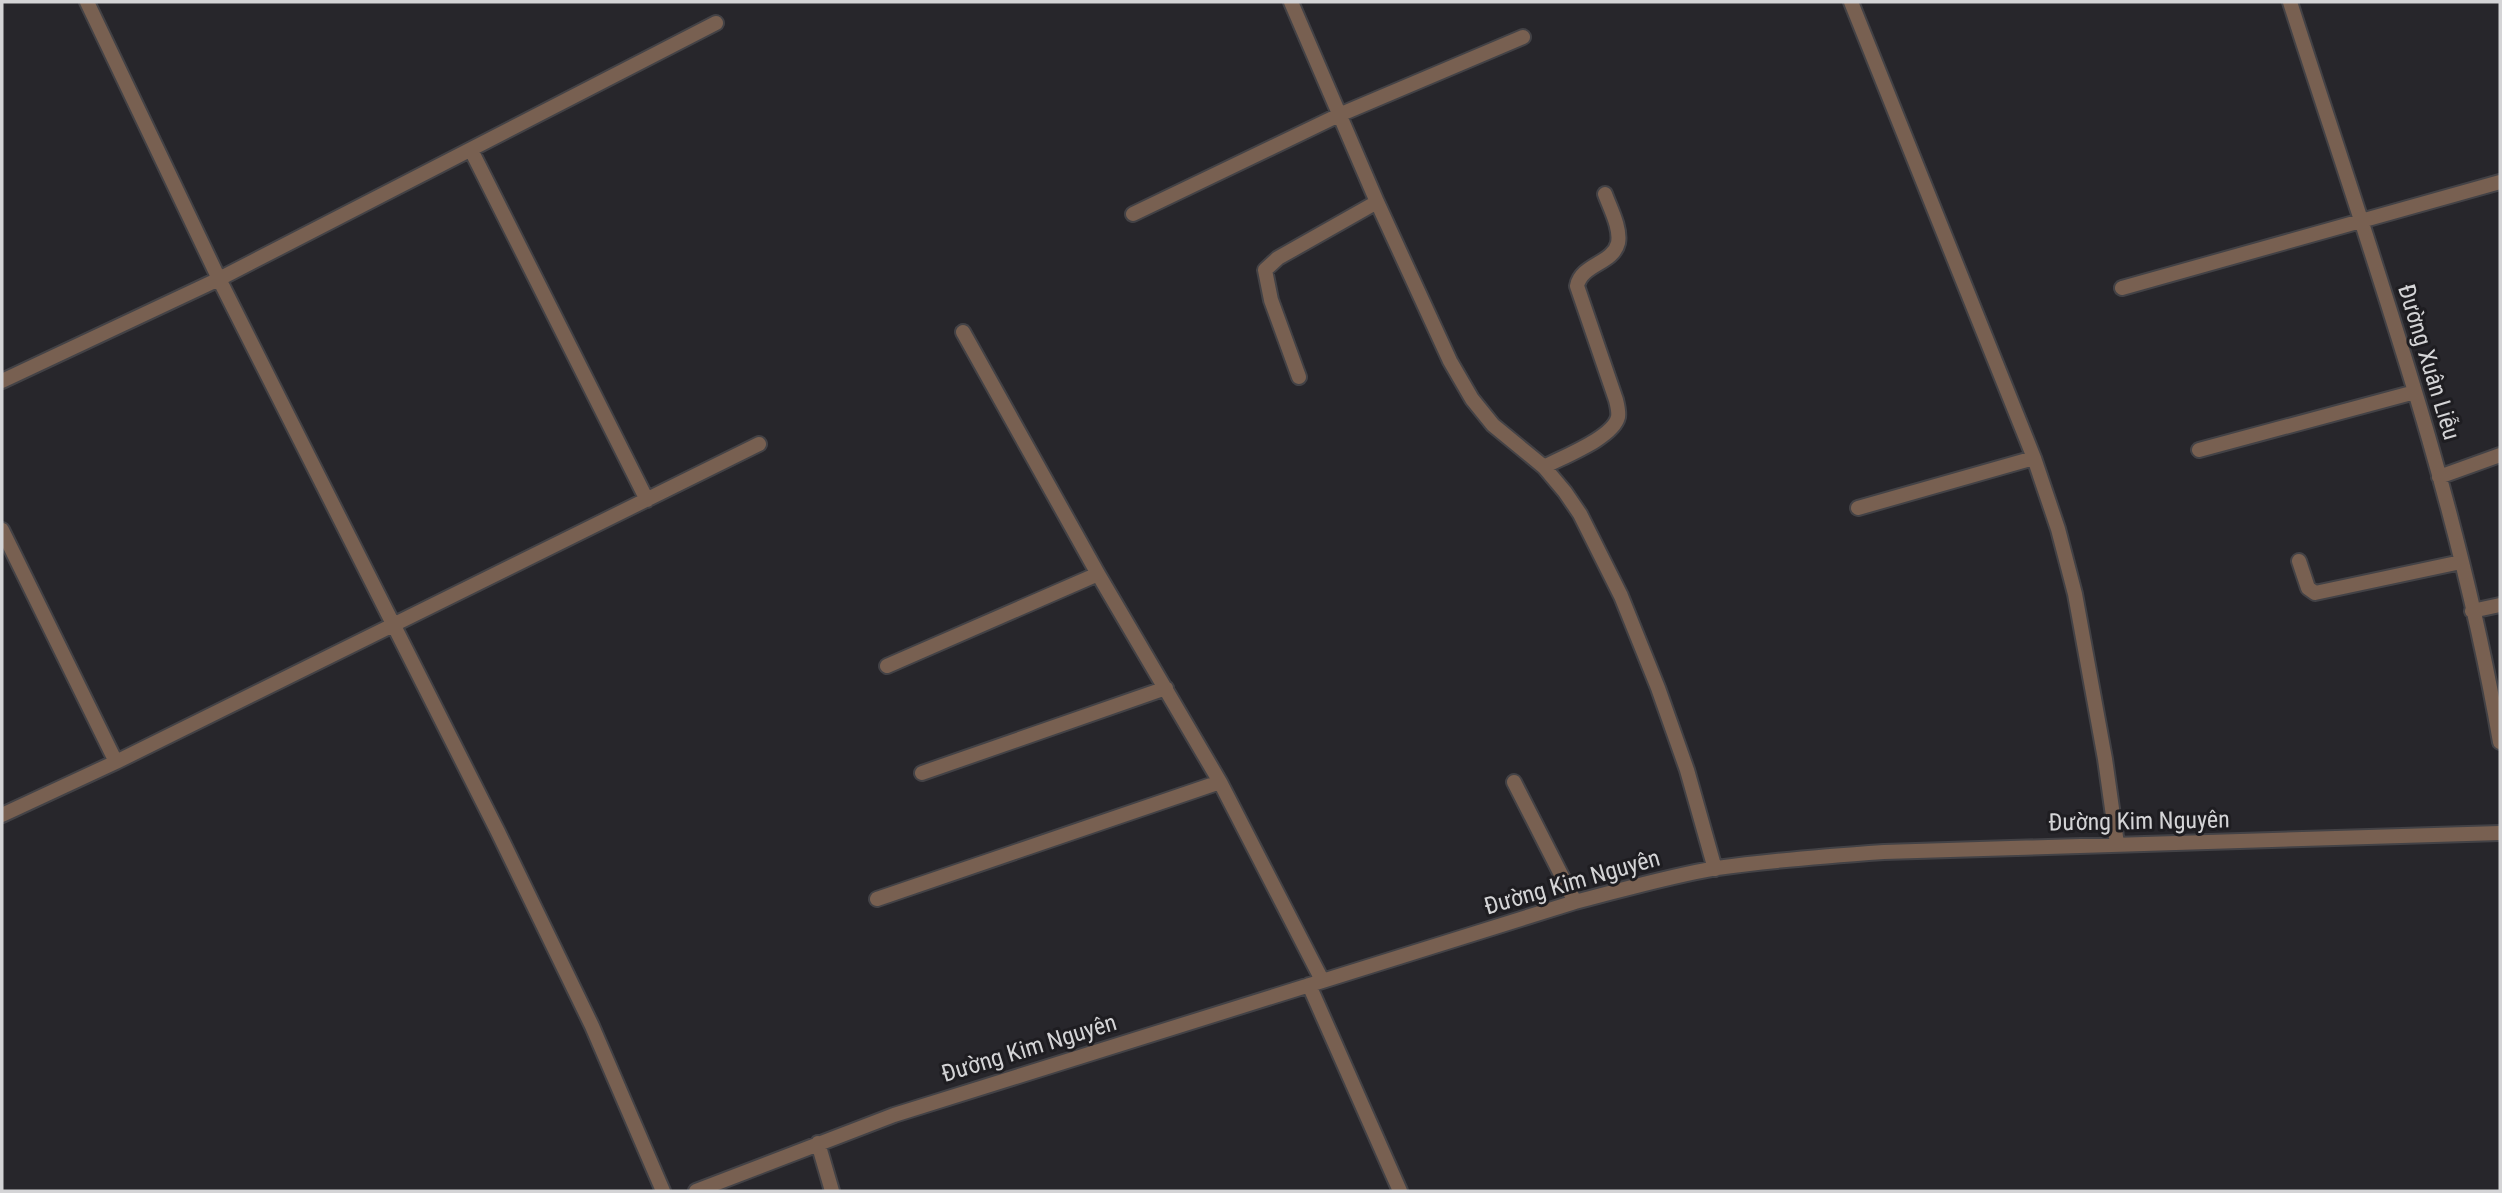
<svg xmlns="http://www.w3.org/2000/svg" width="2502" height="1193" viewBox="0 0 2502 1193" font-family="'Roboto Condensed',sans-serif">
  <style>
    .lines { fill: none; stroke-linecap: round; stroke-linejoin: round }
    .minor-casing { stroke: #434246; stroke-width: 18 }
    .minor { stroke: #786051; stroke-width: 14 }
    .labels { text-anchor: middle; stroke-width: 6; stroke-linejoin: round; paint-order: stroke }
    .street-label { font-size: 24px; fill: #d4d4d6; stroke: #1e1d21 }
  </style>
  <rect width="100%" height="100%" fill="#27262b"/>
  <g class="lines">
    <!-- minor casing -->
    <g class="minor-casing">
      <path id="minor" d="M87,2L219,279L498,832L592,1026L663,1191
        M1291,2L1377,202L1450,361L1472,399L1493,425L1544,467L1565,492L1580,514L1621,596L1658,688L1687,770L1715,869
        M1851,2L2034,458L2058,529L2075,594L2105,759L2117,844
        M2290,2C2368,246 2457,489 2500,742
        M471,150L647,500
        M1133,214L1339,115L1523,37
        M2122,288L2500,182
        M963,332L1098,574L1220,782L1322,980
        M1299,377L1271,300L1265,270L1278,258L1377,202
        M2,381L219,279L716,23
        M2199,450L2415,392
        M1544,467C1562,457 1613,438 1618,417C1619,412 1617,404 1616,400L1577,286C1581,264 1613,264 1618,243C1621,228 1610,208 1605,194
        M2439,477L2500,455
        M1858,508L2034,458
        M2,530L116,762
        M2299,561L2308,588L2315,593L2461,562
        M2472,611L2500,605
        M887,666L1098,574
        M922,773L1166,688
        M1514,782L1575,902
        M2,815L116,762L759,444
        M877,899L1220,782
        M1309,985L1400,1191
        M818,1143L832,1191
        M696,1191L894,1115L1575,902C1622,890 1669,876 1717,868C1772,860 1828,856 1884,852L2500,833"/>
    </g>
    <!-- minor -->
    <use href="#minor" class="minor"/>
  </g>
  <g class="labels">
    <!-- street labels -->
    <g class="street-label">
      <text transform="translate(2429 362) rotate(73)" y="8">Đường Xuân Liễu</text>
      <text transform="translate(2139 821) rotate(-1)" y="8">Đường Kim Nguyên</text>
      <text transform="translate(1572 882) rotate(-16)" y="8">Đường Kim Nguyên</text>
      <text transform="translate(1029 1048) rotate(-17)" y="8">Đường Kim Nguyên</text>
    </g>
  </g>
  <!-- border -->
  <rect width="2502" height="1193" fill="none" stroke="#d4d4d6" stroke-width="7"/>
</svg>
